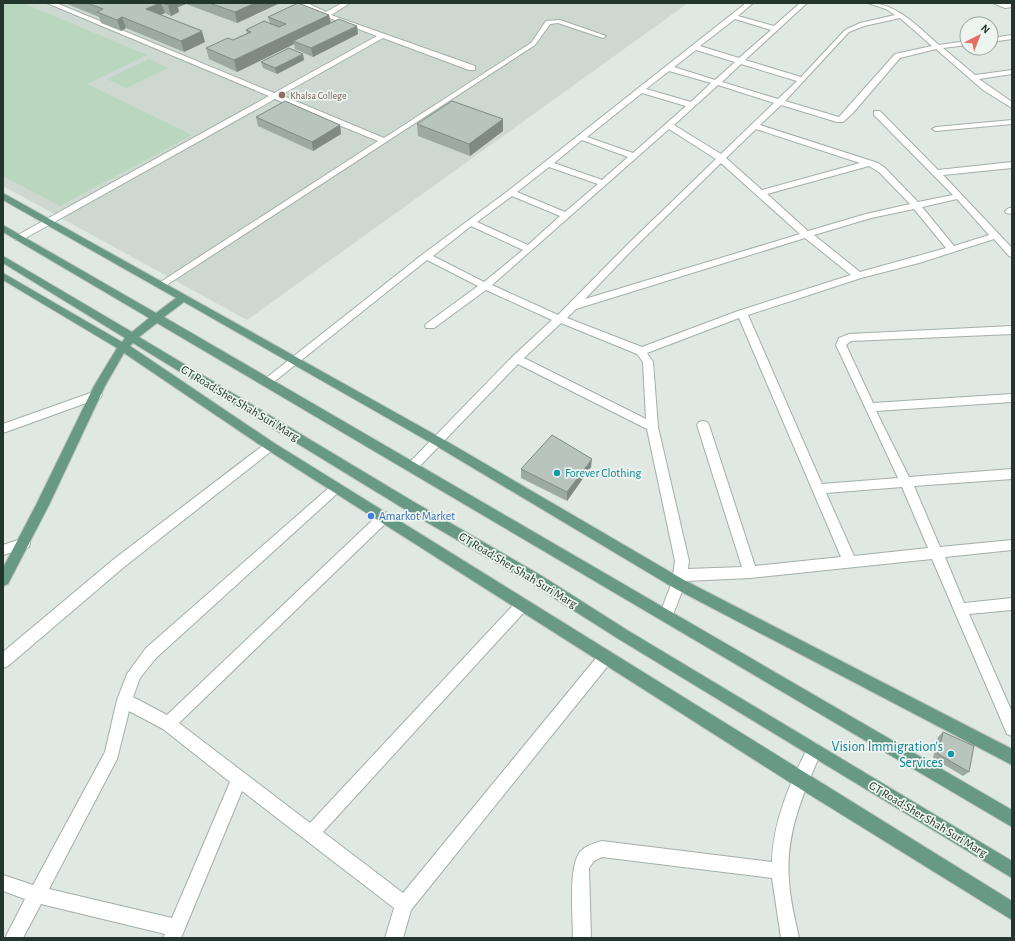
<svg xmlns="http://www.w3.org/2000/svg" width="1015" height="941" viewBox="0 0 1015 941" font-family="'Alegreya Sans',sans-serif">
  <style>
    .built { fill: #cdd8d1 }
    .green { fill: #b9d7be }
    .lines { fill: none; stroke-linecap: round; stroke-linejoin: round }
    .minor-casing { stroke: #a3afa9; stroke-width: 2 }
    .major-casing { stroke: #bdc3c0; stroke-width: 2 }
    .minor { fill: #fff; fill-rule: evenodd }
    .major { fill: #689986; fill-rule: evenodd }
    .wall { fill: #9da9a3 }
    .shaded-wall { fill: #808a85 }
    .building { fill: #b7c5be; stroke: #808a85 }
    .education-dot { fill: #8d6e63; stroke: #eef5f1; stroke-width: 1.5 }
    .culture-dot { fill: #0f9aa8; stroke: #eef5f1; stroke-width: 1.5 }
    .shop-dot { fill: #3f7fe0; stroke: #eef5f1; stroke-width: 1.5 }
    .labels { text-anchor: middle; stroke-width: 3.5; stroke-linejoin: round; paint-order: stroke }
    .far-education-label { font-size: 10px; fill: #785e54; stroke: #eef5f1; text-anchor: start }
    .street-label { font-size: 12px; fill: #22362e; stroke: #eef5f1 }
    .culture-label { font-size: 12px; fill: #0d838f; stroke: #eef5f1; text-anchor: start }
    .shop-label { font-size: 12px; fill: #366cbe; stroke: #eef5f1; text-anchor: start }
    .near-culture-label { font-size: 14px; fill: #0d838f; stroke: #eef5f1; text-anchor: end }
  </style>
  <rect width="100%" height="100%" fill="#dfe8e3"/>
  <!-- built -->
  <path class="built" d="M3,3H688L247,320L3,186Z"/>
  <!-- green -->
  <path class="green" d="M3,3H23L147,55L87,84L192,135L60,206L3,176Z
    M149,59L168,68L126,88L107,79Z"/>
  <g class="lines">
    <!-- minor casing -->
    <g class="minor-casing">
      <path id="minor" d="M47,3H56L274,93L377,36L324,16L299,3H307L326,12L342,3H350L331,15L475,66V70H469L383,38L281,95L384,138L531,43L546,21L560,20L606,36L603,38L558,23L550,24L535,45L162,288L157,285L159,283L378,141L275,99L22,240H16L14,238L16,236L269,96Z
        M746,3H753L738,16L774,26L800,3H807L745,60L801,77L845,30L860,23L895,15L886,9L868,3C897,3 918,27 939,45L967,41V45L943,48L975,75L1012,70V74L979,79L1012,102V108L983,90L936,49L900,58L853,113L843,122H837L781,105L760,125L878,163L885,168L918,202L953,195L874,115V111H880L938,170L1012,162V168L943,175L1012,248V257L1009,256L994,239L919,263L861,278L748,315L822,484L898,478L836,345L839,338L849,334L1012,326V334L851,341L846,345L873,403L1012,394V402L876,411L909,477L1012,469V479L914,486L940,547L1012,540V550L945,557L964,603L1012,598V610L969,614L1012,712V736L1007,734L932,559L750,578L686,581L671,620L666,622L661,620L659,616L672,582L675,561L647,429L518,364L416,470L412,472L408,470L406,467L408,464L513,356L552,320L486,290L434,328H426L425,326L426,324L478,286L427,260L270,385H262L261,382L423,254L508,191ZM900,18L932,46L895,54L839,117L785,101L849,32L864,26ZM735,19L771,30L739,58L700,46ZM696,50L735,62L715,80L674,67ZM741,64L797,81L778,99L722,82ZM669,71L711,83L691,102L646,89ZM718,85L774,103L721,154L674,125ZM642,93L686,106L633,153L587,137ZM669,129L716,159L629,243L558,315L492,285ZM756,129L860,163L762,190L726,158ZM582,140L628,157L602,180L554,163ZM721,163L800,234L585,299L635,247ZM869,166L879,172L910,204L866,214L808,231L767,194ZM549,167L598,184L565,212L517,192ZM512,196L560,216L528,245L477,222ZM957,199L989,235L954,246L922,207ZM914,209L946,248L860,272L814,235L871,218ZM471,226L523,250L484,282L433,256ZM805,238L851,275L738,311L642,347L567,318L576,309ZM739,318L841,557L755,566L709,425L707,422L703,421L699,422L697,425L742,567L688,569L689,561L658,427L653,362L647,353ZM561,323L637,354L643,362L646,419L524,358ZM902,487L928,548L854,556L826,493Z
        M993,3H1012V7L1005,8Z
        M1012,35V39L991,42V38Z
        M1012,120V124L936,131L932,129L936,127Z
        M1009,208H1012V214L1006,213L1005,211Z
        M96,391L100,392L102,395L100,398L3,433V424Z
        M270,441L274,443L276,446L274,449L124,567L8,666L3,668V652L114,559L266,443Z
        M336,483L340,485L342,488L340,491L156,658L140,678L133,697L167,715L380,513L384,512L388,513L390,517L388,521L179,723L310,823L517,601L522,599L527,601L529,605L527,609L323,832L403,893L601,652L606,650L611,652L613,657L611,662L411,910L403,938H385L394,908L242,791L181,938H163L165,934L41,904L23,938H5L25,899L3,891V875L33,885L105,752L117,700L127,674L146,648L332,485ZM129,711L163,729L230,782L172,918L49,889L117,759Z
        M24,538L29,539L30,543L29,547L3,555V545Z
        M814,742L819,745L822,750C804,792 785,833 789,880C790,900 795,919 799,938H781L772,878L602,857L594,861L589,868L591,938H573C573,918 568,867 580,852C585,846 594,843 602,841L772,862C773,820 791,781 809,745Z"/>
    </g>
    <!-- major casing -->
    <g class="major-casing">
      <path id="major" d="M3,193L441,438L684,580L1012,749V765L674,588L433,444L184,302L164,317L1012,810V827L157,323L139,337L414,502L542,576L627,630L1012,861V878L617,638L532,584L406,510L133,343L130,346L274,443L1012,901V920L794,785L266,449L124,353L105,386L49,505L8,584L3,586V568L36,505L94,386L117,348L3,280V273L122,342L125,338L3,263V256L132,332L149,318L3,232V225L156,313L176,298L3,200Z"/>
    </g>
    <!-- minor -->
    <use href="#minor" class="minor"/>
    <!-- major -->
    <use href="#major" class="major"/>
  </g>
  <!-- wall -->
  <path class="wall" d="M65,3H280L237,23L186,4L178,7L179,12L171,16L165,13L160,15L205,42L184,52L126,28L121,31L101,23L99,17Z
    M329,15L331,23L357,26L358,34L313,57L295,49L294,44L237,72L209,59L206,48L233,40L247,33L246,30L270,23L268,17Z
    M304,60L277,74L263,68L261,62Z
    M256,117L340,125L341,134L313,151L258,126Z
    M503,119V131L470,156L418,136L417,124Z
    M591,467L567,501L521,478V469Z
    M943,732L969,772L963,776L933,758L938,737Z"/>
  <!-- shaded-wall -->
  <path class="shaded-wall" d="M160,3H161L165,13L149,20L146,9Z
    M171,3H186V4L178,7L179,12L171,16L168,5Z
    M255,3H280L237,23L235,12Z
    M329,15L331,26L293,41L294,44L237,72L234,60Z
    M122,17L126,28L121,31L117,20Z
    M357,26L358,34L313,57L311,48Z
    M202,31L205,42L184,52L181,41Z
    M303,54L304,60L277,74L275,68Z
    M503,119V131L470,156L469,144Z
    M340,125L341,134L313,151L312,142Z
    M592,459L591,467L567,501V492Z"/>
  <!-- building -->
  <path class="building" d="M87,3H160L146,9L202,31L181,41L122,17L117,20L97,12L103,9Z
    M163,3H172L168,5Z
    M209,3H255L235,12Z
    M298,3L329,15L234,60L206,48L228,38L233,40L251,32L246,30L264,21L279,27L286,24L268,17Z
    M339,19L357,26L311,48L293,41Z
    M289,48L303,54L275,68L261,62Z
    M285,101L340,125L312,142L256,117Z
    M452,101L503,119L469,144L417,124Z
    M552,435L592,459L567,492L521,469Z
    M943,732L974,746L969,772L938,754Z"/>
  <!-- markers -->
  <circle class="education-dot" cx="282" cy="95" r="4"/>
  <g class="culture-dot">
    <circle cx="557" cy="473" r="4"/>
    <circle cx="951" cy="754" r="4"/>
  </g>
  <circle class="shop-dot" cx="371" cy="516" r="4"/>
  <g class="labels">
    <!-- far-education labels -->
    <g class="far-education-label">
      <text x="290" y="99">Khalsa College</text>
    </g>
    <!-- street labels -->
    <g class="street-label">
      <text transform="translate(240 403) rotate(31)" y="4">GT Road;Sher Shah Suri Marg</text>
      <text transform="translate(518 570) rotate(31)" y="4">GT Road;Sher Shah Suri Marg</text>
      <text transform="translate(928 819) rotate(31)" y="4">GT Road;Sher Shah Suri Marg</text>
    </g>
    <!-- culture labels -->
    <g class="culture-label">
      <text x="565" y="477">Forever Clothing</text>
    </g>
    <!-- shop labels -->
    <g class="shop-label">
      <text x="379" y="520">Amarkot Market</text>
    </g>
    <!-- near-culture labels -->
    <g class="near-culture-label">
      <text x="943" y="751">Vision Immigration's<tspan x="943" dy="16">Services</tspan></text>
    </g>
  </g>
  <!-- border -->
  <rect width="1015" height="941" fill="none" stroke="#22362e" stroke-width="8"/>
  <!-- north arrow -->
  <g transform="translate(979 36) rotate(42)"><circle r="19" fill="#eef5f1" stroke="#9ca9a3"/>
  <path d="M0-3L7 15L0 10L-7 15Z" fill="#e17263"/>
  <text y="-6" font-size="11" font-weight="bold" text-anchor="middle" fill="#22362e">N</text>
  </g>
</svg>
